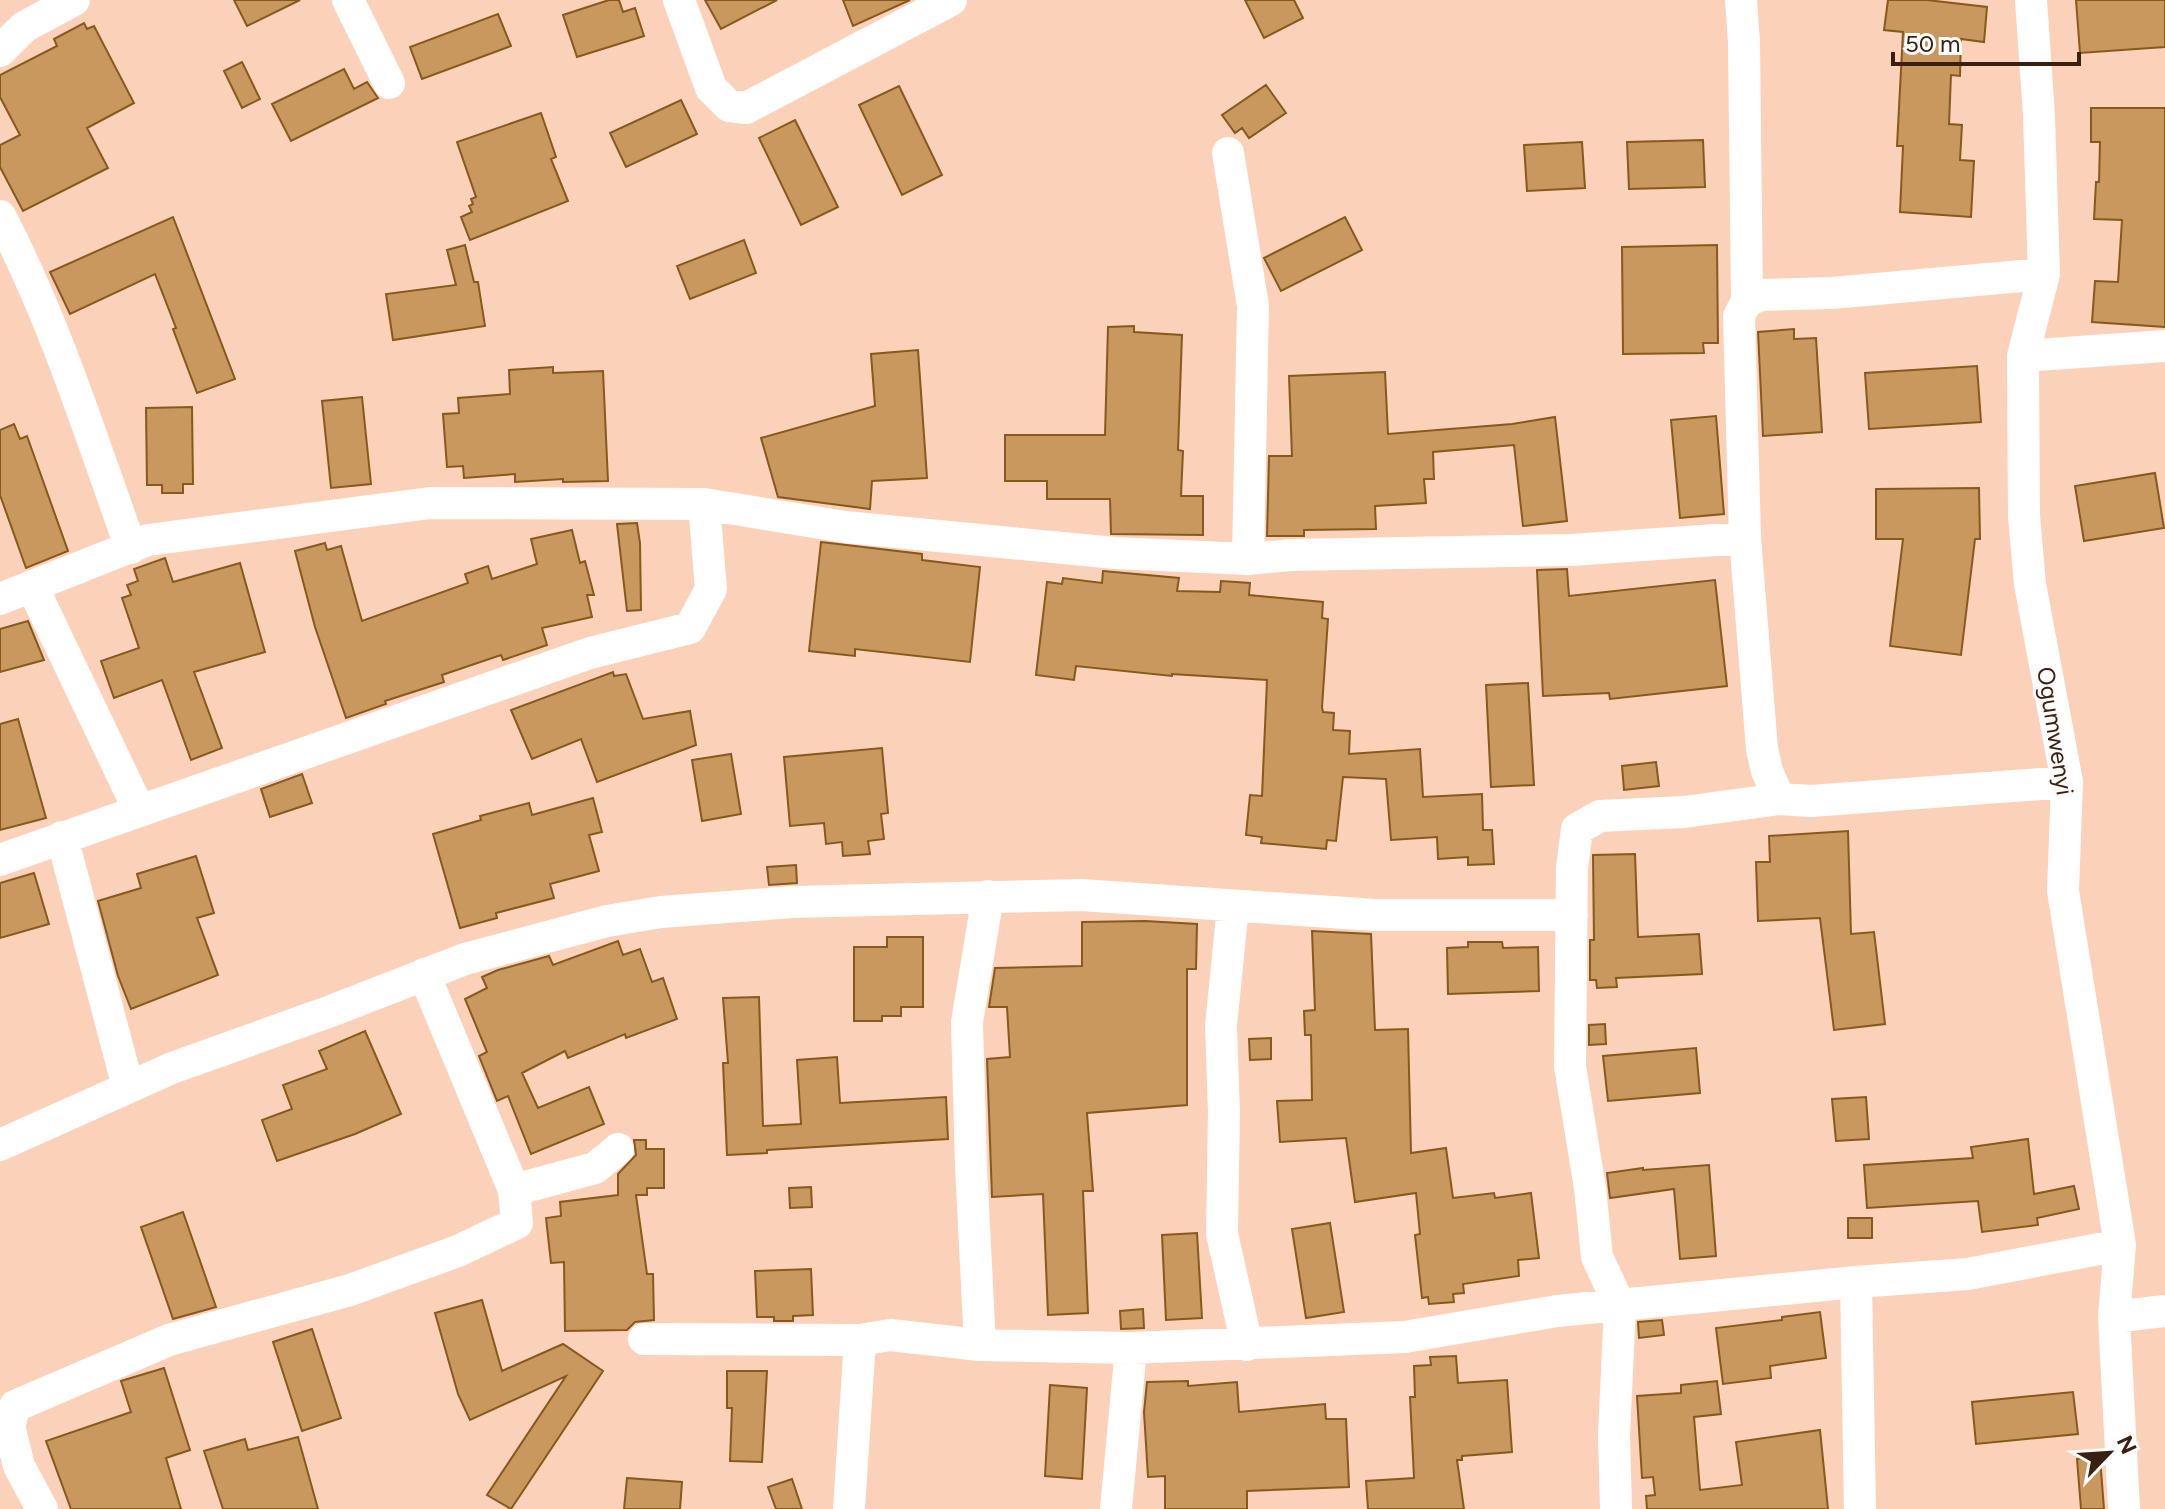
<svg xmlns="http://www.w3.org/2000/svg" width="2165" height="1509" viewBox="0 0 2165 1509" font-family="Figtree,sans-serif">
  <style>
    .building { fill: #c9985e; stroke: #86591c; stroke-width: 2 }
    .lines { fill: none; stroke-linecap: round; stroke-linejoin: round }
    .minor { stroke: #fff; stroke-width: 32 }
    .labels { text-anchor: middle; stroke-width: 6; stroke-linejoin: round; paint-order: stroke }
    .street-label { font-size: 24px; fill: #3a2011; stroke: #fcfcfc }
  </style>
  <rect width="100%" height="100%" fill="#fbd1ba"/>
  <!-- building -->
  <path class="building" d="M234,0H300L247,26Z
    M609,0H619L623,12L635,8L644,36L577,57L563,15Z
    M705,0H777L721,29Z
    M843,0H910L853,26Z
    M1245,0H1294L1303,18L1264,38Z
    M1888,0H1927L1987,7L1984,42L1961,39L1960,76L1951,75L1949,124L1962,125L1960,160L1974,161L1971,217L1900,212L1903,146H1897L1903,32L1884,30Z
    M2076,0H2165V47L2080,53Z
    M498,14L511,46L422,79L410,47Z
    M84,23L87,29L94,26L134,103L87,128L108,168L23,211L0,167V145L20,135L0,97V75L57,46L54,39Z
    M242,62L260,99L242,108L224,71Z
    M344,69L354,89L367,82L378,98L291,141L272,104Z
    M1266,85L1286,113L1249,138L1242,128L1235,133L1222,115Z
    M899,86L942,175L902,195L859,105Z
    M681,100L697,134L626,167L610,133Z
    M2091,108H2165V327L2092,322L2095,281L2118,282L2122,220L2094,219L2096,182H2099L2100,142H2091Z
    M541,113L556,157L551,159L568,201L470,240L461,217L472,212L469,206L473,204L471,199L476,197L457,142Z
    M795,120L838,207L801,225L759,138Z
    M1703,140L1705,187L1629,189L1627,142Z
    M1582,142L1585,188L1527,191L1524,145Z
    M173,217L235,379L197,393L173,329L176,328L155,274L70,314L50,272Z
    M1345,217L1362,250L1281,291L1264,258Z
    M744,240L756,273L690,299L677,266Z
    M465,245L474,282H478L485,326L393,340L386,294L456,285L447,250Z
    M1717,245L1718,343H1703L1704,353L1623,354L1622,247Z
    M1134,326V332L1182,335L1178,450L1183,451L1181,496H1203V535L1111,534L1110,499H1047V481H1005V435H1105L1108,327Z
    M1794,329V339L1816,338L1822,432L1763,436L1758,332Z
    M918,350L927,478L872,481L870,509L778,497L761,438L875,406L871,354Z
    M1977,366L1981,422L1869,429L1865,373Z
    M553,367V373L603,371L608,481L563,482V479L515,482V474L464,478L463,466L447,467L443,414L459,413L458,398L510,394L509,370Z
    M1385,372L1388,434L1512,424L1555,417L1567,521L1523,526L1514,445L1433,452L1434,479H1424L1426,503L1375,506L1376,529L1304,530V536H1267L1269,456H1292L1289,376Z
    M362,397L371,484L331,488L322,401Z
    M192,407L193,484H183V493H162V485H147L146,408Z
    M1716,416L1724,514L1680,518L1671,420Z
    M14,424L20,439L27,436L68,551L26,568L0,495V430Z
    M2155,473L2164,528L2084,541L2075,486Z
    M1979,488L1980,539H1975L1961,655L1890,646L1903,539H1876V489Z
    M637,523L640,543L641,610L627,611L617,524Z
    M572,530L580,563L585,561L594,595H587L592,617L542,628L547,645L503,660L501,655L442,675L444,682L385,701L386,704L346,718L315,627L295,551L325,543L327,550L341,546L362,621L468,583L465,574L488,566L492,579L537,564L531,539Z
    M821,542L922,554V560L980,567L970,662L855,649V656L809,651Z
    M165,558L173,582L240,563L265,652L194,672L222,748L191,760L162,680L114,698L101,661L139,648L122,598L131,595L127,585L138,581L134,569Z
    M1567,569L1569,596L1715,580L1727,686L1610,699L1609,693L1543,696L1537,570Z
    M1103,571L1179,578L1177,591L1220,592L1221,581L1250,583L1249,595L1323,602L1322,618L1328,619L1322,707L1323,712L1334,713L1333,730L1350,731L1349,754L1420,749L1423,797L1482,794L1483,830H1492L1494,864L1468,865V857L1438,859L1437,837L1391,840L1386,779L1343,777L1336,841L1327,840L1326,849L1261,843L1262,837L1246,835L1250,795L1262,796L1267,680L1172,674V676L1076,666L1074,680L1036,675L1047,582L1062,584L1063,578L1102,583Z
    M28,621L44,660L0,672V629Z
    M613,672L614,676L626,674L643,719L690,711L696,745L597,782L581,739L532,759L511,710Z
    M1528,683L1534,785L1491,787L1486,685Z
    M18,719L46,818L0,830V724Z
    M882,748L888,813L881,814L884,839L868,841L870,854L843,856L842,842L826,844L824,823L790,826L784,757Z
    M731,754L741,814L702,821L692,760Z
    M1656,762L1659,786L1624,790L1622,766Z
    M302,774L312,803L270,817L261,789Z
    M593,798L602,832L589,835L599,871L550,884L554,898L496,913L497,918L460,928L433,834L481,820L480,816L529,803L532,815Z
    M1848,831L1851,934L1874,932L1885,1024L1834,1030L1820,918L1758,921L1756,862H1770L1769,836Z
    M1635,854L1638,937L1699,934L1702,974L1616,978L1617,987L1597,988L1596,980H1590V940H1594L1593,855Z
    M196,856L214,913L197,918L218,975L131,1009L118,976L98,901L141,888L137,874Z
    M796,865L797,883L769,885L767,867Z
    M34,873L49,924L0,938V883Z
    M1145,921L1197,924L1196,969H1187V1105L1087,1113L1093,1191H1083L1088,1313L1048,1315L1043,1194L992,1197L987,1059L1010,1057L1007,1007H989L995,968L1082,966V922Z
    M1312,931L1371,934L1375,1030L1408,1029L1411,1153L1446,1148L1453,1198L1494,1193L1495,1198L1531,1193L1539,1258L1518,1260L1519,1276L1463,1284L1464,1293L1453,1294L1454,1302L1429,1304L1428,1297L1422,1298L1415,1235L1420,1234L1416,1193L1355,1202L1346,1138L1280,1142L1277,1101L1312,1100L1311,1035H1305L1304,1011L1315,1010Z
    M887,937H923V1007H901V1016H882V1021H854V947H887Z
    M618,941L623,955L640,949L652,982L663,978L677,1019L626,1038L625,1034L568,1058L565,1051L522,1073L538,1108L589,1087L604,1124L531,1154L508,1096L497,1101L479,1056L487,1052L465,999L487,988L482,977L498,970L549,956L553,965Z
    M1468,942H1502L1503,948L1538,947L1539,991L1448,994L1447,948L1468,947Z
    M759,997L763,1126L801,1124L797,1060L837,1057L840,1103L946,1097L948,1139L767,1150V1153L727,1155L723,1063H728L723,998Z
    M1605,1024L1606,1044L1589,1045V1025Z
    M365,1031L401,1114L355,1134L277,1161L262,1120L292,1109L283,1085L327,1069L319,1051Z
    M1271,1038V1059L1250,1060L1249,1039Z
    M1696,1048L1700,1093L1608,1101L1603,1056Z
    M1866,1097L1869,1139L1836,1141L1832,1099Z
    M2028,1139L2034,1194L2074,1186L2079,1209L2037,1218L2038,1225L1982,1232L1978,1201L1867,1208L1864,1165L1973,1158L1971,1147Z
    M634,1140H646V1149H664V1188H647V1195H636L647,1274H653L654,1320L635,1322L627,1330L565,1331L564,1262L551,1263L546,1218L561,1216L560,1202L618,1195V1174L636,1155Z
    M1709,1165L1716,1256L1680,1259L1674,1189L1610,1198L1607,1173L1643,1168V1170Z
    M811,1187L812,1207L790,1208L789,1188Z
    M183,1212L216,1307L173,1319L141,1227Z
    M1848,1218H1872V1238H1848Z
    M1330,1223L1344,1312L1306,1318L1292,1229Z
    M1197,1233L1202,1318L1166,1320L1162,1235Z
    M811,1269L813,1315L793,1316V1321H774V1317H757L755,1271Z
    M482,1300L502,1371L563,1344L603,1371L511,1509L487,1495L566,1376L470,1420L458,1394L435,1313Z
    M1143,1309L1144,1328L1121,1329L1120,1311Z
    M1820,1312L1826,1358L1770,1366L1771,1378L1723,1384L1716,1328L1782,1320V1317Z
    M1662,1320L1664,1335L1639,1338L1638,1322Z
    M312,1329L341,1418L302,1431L273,1342Z
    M1456,1356L1458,1383L1507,1380L1512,1452L1462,1456V1460H1457L1464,1509H1368L1366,1481L1414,1478L1410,1397H1415L1414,1366L1431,1365L1430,1357Z
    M164,1368L190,1450L166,1458L181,1509H71L46,1441L131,1412L121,1381Z
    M727,1371H767L762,1462L730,1461L732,1408H727Z
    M1188,1381V1386L1237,1382L1239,1412L1325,1404L1326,1419H1346L1349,1487L1247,1491V1509H1165V1476L1148,1477L1144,1412L1147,1382Z
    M1717,1381L1721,1414L1694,1417L1700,1490L1742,1485L1736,1442L1820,1430L1828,1509H1647L1646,1496L1655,1495L1653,1477L1642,1478L1637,1396L1681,1393V1385Z
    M1050,1385L1087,1388L1082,1479L1045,1476Z
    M2073,1392L2078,1434L1976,1444L1972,1402Z
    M298,1437L318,1509H223L204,1451L245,1439L248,1450Z
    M2100,1457L2104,1509H2081L2077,1459Z
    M627,1478L682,1482L680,1509H624Z
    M792,1479L802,1509H776L768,1487Z"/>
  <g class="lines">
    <!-- minor -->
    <path class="minor" d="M348,0L389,83
      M679,0L711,88L729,106L746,108L951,0
      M1741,0L1744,42L1747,301
      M2031,0L2039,115L2044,274L2023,356L2024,516L2030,584L2067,782L2063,891L2120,1245L2114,1317L2124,1509
      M0,51L24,27L74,0
      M1228,153L1253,306L1248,559
      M0,216C55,321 91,437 131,548
      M2044,274L1832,293L1761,295L1747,301L1739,316L1745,538L1762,749L1767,771L1779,799L1811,801L2067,782
      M2023,356L2165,346
      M32,586L139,810
      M0,599L148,540L430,503L704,504L845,527L1115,553L1248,559L1291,555L1571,550L1745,538
      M62,837L128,1087
      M0,860L590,653L690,628L711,589L704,504
      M1233,906L1221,1026L1224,1112L1222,1234L1247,1345
      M0,1145L172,1068L331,1011L465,959L607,921L661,912L793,902L1081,895L1375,915H1572
      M514,1190L595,1168L618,1149
      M1856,1282L1860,1509
      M2114,1317L2165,1311
      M644,1339L860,1340
      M980,1345L971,1166L967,1022L988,896
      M42,1509L19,1466L9,1426L15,1406L169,1340L350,1290L458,1251L517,1223L514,1190L424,974
      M849,1509L860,1340L890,1335L980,1345L1131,1348L1405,1337L1557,1311L1856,1282L1968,1274L2120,1245
      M1116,1509L1131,1348
      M1616,1509L1614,1435L1620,1306L1597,1257L1590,1188L1570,1066L1572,868L1577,829L1600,816L1684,812L1779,799"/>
  </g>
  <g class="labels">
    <!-- street labels -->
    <g class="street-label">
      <text transform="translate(2055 731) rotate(81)" y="8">Ogumwenyi</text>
    </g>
  </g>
  <!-- north arrow -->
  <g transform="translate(2109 1453) rotate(65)" stroke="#fcfcfc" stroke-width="6" paint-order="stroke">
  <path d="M0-6L14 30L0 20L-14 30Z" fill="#3a2011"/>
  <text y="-12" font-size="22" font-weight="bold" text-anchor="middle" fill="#3a2011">N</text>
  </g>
  <!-- scale -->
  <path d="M1893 52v12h186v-12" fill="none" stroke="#3a2011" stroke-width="4"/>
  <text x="1905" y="52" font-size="24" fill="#3a2011" stroke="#fcfcfc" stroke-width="6" paint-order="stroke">50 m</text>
</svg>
